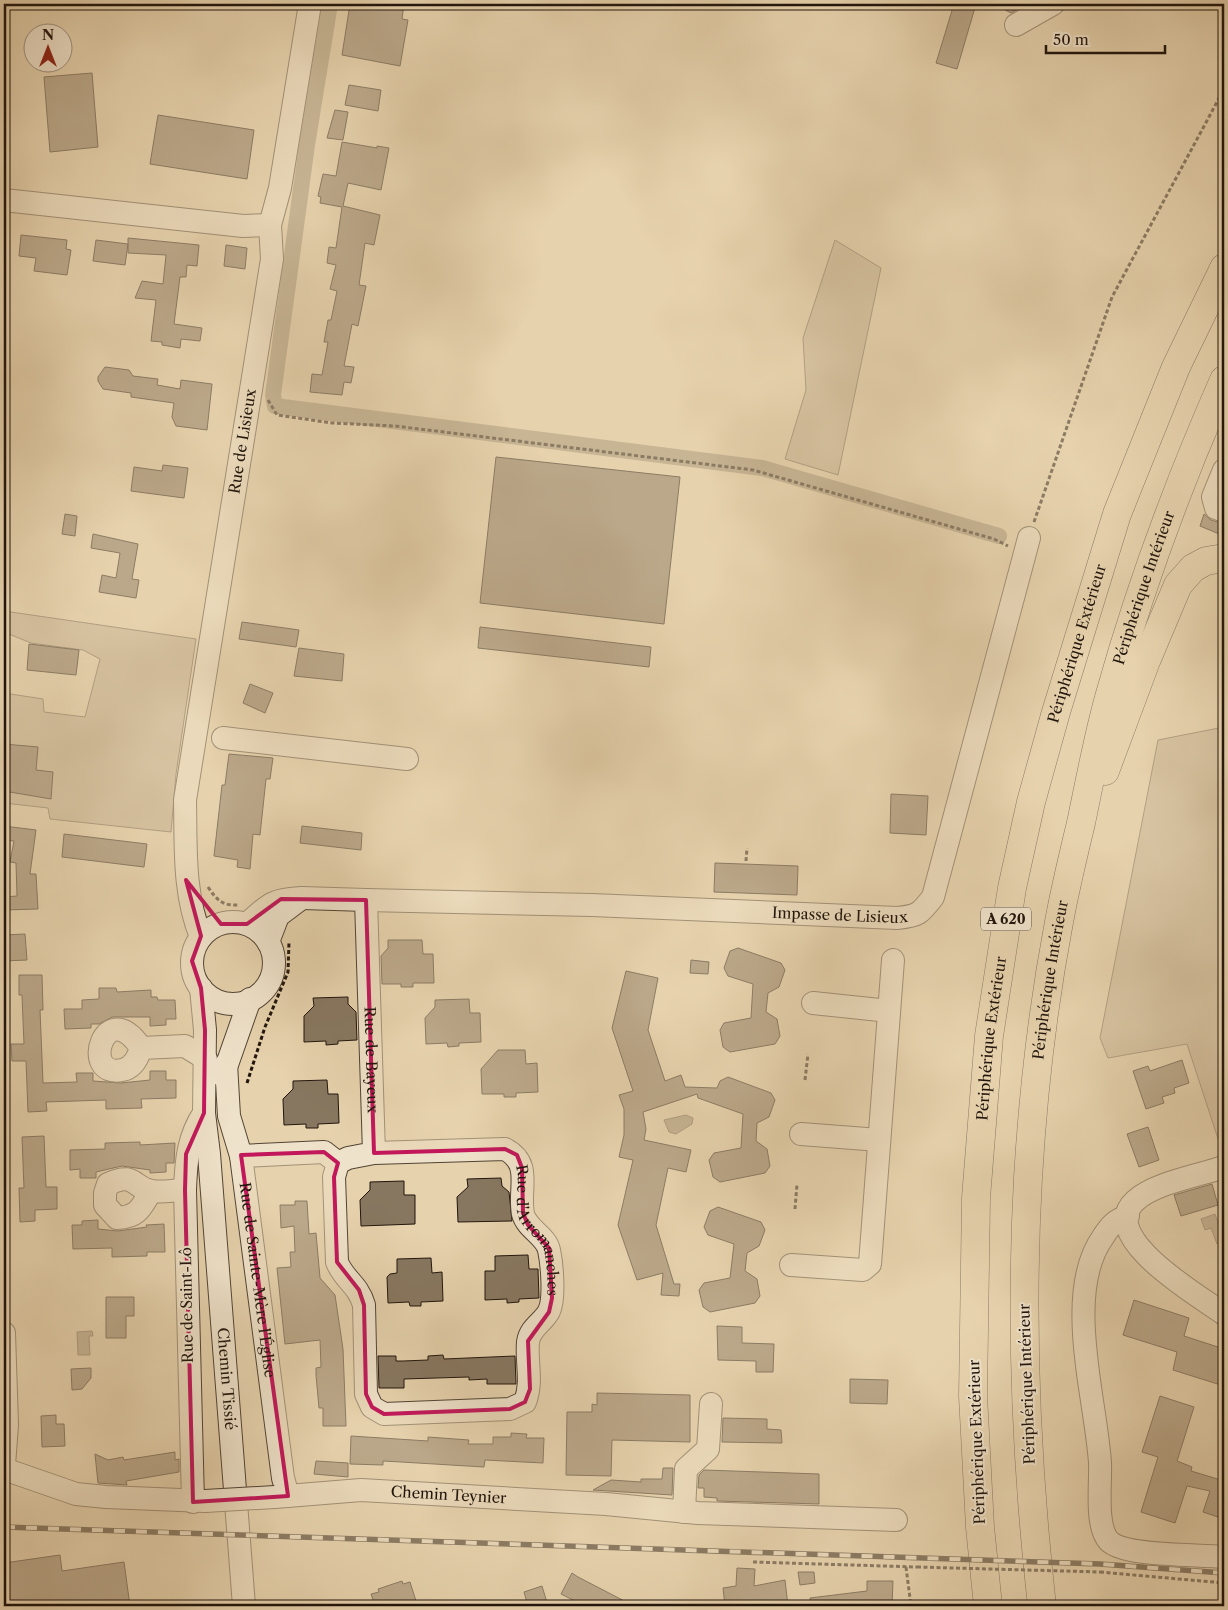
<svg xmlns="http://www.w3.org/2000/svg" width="1228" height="1610" viewBox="0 0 1228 1610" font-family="'Libre Caslon Text',serif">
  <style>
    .green { fill: #c5b292; stroke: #736450 }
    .water { fill: #a39277; stroke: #6f604d }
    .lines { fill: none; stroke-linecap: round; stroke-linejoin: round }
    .canal { stroke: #a39277; stroke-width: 16 }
    .building { fill: #877760; stroke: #21150d }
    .minor-casing { stroke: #524435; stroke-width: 24 }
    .highway-casing { stroke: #21150d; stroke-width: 29 }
    .path { stroke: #21150d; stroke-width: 3; stroke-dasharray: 4 2.5; stroke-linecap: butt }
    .minor { stroke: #efe2ca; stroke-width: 22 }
    .highway { stroke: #e6d2ad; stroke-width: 28 }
    .rail-casing { stroke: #21150d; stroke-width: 5.5 }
    .rail { stroke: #efe2ca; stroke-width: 4; stroke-dasharray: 11; stroke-linecap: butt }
    .minor-bridge-casing { stroke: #524435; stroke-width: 24; stroke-linecap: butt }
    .path-bridge { stroke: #21150d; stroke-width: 3; stroke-dasharray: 4 2.5; stroke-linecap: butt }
    .minor-bridge { stroke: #efe2ca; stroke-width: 22 }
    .marked { fill: none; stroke: #c2185b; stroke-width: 4; stroke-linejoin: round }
    .labels { text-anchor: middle; stroke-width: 4; stroke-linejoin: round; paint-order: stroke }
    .shield { fill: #efe2ca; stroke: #5f5246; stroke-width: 1 }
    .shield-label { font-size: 14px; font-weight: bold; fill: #21150d }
    .street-label { font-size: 15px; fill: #21150d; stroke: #efe2ca }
  </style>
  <rect width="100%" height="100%" fill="#e6d2ad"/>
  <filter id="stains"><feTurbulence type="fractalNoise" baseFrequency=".004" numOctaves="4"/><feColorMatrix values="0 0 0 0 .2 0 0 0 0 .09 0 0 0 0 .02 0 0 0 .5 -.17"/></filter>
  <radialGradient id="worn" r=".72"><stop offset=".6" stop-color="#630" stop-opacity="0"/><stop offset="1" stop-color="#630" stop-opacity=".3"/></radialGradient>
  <!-- green -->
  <path class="green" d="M835,240L881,268L838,475L785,459L806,390L803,338Z
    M4,611L196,639L176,774L171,832L50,819L48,808L4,803V693L43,699L44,712L85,717L100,659L83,650L31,643L4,632Z
    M1224,727V1154H1223L1187,1044L1108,1058L1100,1038L1158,740Z"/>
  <!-- water -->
  <path class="water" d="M686,1115L693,1118L692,1124L676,1134L669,1132L664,1120Z
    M1215,1214L1224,1240L1217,1244L1211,1228L1205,1230L1201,1219Z
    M92,1331L93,1336H89L90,1355H78L77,1332Z"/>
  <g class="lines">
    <!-- canal -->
    <path class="canal" d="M330,4L307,145L273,395L275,406L762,468L999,536"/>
  </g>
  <!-- building -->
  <path class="building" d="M350,4H404L402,19L408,20L400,66L342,55Z
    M954,4H976L957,69L936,63Z
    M994,4H1027L1011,13Z
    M92,73L98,147L50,152L44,77Z
    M349,85L381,90L378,111L345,105Z
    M335,110L348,112L343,140L327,138Z
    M158,115L254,130L247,179L150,164Z
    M342,142L377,148V146L389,148L381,190L348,183L343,206L380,215L374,245L365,243L359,285L366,286L358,326L352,324L344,366L354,367L351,383L344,382L342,395L310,392L312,374L322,375L328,342H324L328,320H331L337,291L330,289L336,265L327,263L329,247L336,248L342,207L320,203L321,197L318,196L323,174L336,176Z
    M21,235L67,240L66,249L71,250L67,275L34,271L36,258L19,256Z
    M128,238L199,245L197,266L187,265L186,277H180L174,324L202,328L200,341L181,339L180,348L162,345V342L151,341L156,300L135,298L142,281L163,284L166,255L128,253Z
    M96,240L128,244L125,265L93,261Z
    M226,245L247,248L245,269L224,266Z
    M105,367L129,370L133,376L158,379L157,385L180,389L181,380L212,384L207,430L176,426L172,417L174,403L131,397V393L103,389L98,381V377Z
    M496,457L680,477L664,624L480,603Z
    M163,465L188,468L184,498L131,491L134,467L162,471Z
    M65,514L77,516L75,536L62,534Z
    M1204,514L1211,520L1224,524V536L1200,526Z
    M93,534L138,544L132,579L139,580L136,598L99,592L102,575L116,578L120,553L91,548Z
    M242,622L299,630L296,647L239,639Z
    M480,627L651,647L649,667L478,648Z
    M29,644L79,650L76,675L27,670Z
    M299,648L344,654L342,681L294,676Z
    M250,684L273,693L265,713L243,703Z
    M4,744L38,747L36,770L53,772L51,799L4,791Z
    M229,754L273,758L270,779H266L260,835L253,834L250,869L237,867L238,860L214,856L222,785H225Z
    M891,794L928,796L926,835L890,833Z
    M4,826L36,830L30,874H36L38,909L4,910V897L17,896L16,863L10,862L14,841L4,840Z
    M302,826L362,833L361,850L300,843Z
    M64,834L147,844L144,867L62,857Z
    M715,863L798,866L797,895L714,892Z
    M25,934L27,960L4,961V935Z
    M388,940H422L423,954H433L434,983H413V987H401V984H382L381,956L388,948Z
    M738,948L781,963L785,970L779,987L768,993L766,1012L777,1019L780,1036L775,1044L730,1052L723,1047L720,1030L724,1023L751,1018L753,984L728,976L724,968L730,951Z
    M691,960L709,962L708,974L690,973Z
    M626,971L658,978L648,1030L665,1081L681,1075L685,1087L717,1088L720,1081L728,1077L771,1093L775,1100L769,1117L757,1123L756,1141L767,1149L770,1166L765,1173L720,1182L713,1177L709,1160L714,1153L741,1148L743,1114L698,1098L697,1094L643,1112L646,1129L644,1140L691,1150L686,1172L668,1168L656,1225L674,1284H680L679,1296L661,1295L663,1273L637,1280L618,1225L633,1160L619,1157L624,1135V1109L619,1095L633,1091L612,1028Z
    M19,975H42L43,1010H40L43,1083L77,1082L76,1073H93V1081L121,1083L150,1080V1071H166V1080H176V1098L141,1099L142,1108L106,1109V1100L46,1102L47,1111L28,1112L26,1061H12L11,1044H24L22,995H19Z
    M99,988H116L117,992L151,990V997H157L158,1000H175L176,1019H166V1025L150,1026V1017H112L99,1024H91V1028L65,1029L64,1009H82V1000L99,999Z
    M348,997V1004L356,1012L357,1040L338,1041V1044L326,1045V1041L304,1042V1016L314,1006L313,998Z
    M469,999L470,1013H480L481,1042L459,1043V1046L448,1047L447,1043L426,1044L425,1018L435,1007V1000Z
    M498,1050H525L526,1064L537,1063L538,1092L516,1093V1097H504V1094H482L481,1069Z
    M1182,1060L1189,1083L1174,1088L1175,1093L1162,1097L1164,1103L1146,1109L1133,1071L1148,1066L1150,1071Z
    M327,1080L328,1094H338L339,1123L318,1124V1128H306V1124L284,1125L283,1099L293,1089V1081Z
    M1148,1127L1159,1160L1139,1167L1127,1134Z
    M44,1136L46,1187H57V1209L35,1210V1221L20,1222L19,1188H24L22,1137Z
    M140,1142V1145L175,1143L174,1163H166V1172L150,1173V1170L122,1166L96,1172V1178H80V1169L70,1170V1150L105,1149V1143Z
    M501,1178L502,1186L509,1192L512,1221L458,1222L457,1197L468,1187L467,1179Z
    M404,1181V1195H415V1224L361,1226L360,1200L370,1190V1182Z
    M1212,1184L1218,1205L1181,1216L1174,1195Z
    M295,1201H307L309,1234L316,1233L320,1278L335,1295L343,1349L346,1426H323V1408H319L316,1375V1368L321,1367L320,1340L285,1344L277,1268L291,1267L290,1252H295L294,1226L281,1228L280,1205H295Z
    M718,1207L761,1222L765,1230L759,1246L747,1253L745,1271L757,1279L760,1296L755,1303L710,1312L703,1307L699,1290L704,1283L730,1278L734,1244L708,1235L704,1227L710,1211Z
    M98,1220V1229L118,1231L147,1227L146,1225L164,1224L165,1252H147V1256L112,1257V1248L73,1249L72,1225H82V1221Z
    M528,1255L529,1269H538L539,1298L519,1299V1302L507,1303V1299L485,1300V1271H495V1256Z
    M431,1258L432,1273L442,1272L443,1301L421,1302V1306H410L409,1302L388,1303L387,1277L390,1274L397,1273V1259Z
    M106,1297H134V1316H126V1338H106Z
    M1134,1300L1189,1318L1184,1336L1224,1349V1386L1173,1370L1177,1352L1123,1335Z
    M717,1326L742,1327V1343L774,1344L773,1372H756V1361L718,1360Z
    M443,1355L444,1359L515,1356L516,1384H487V1379L469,1380V1377L404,1379V1388H379L378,1356H396V1361H403L428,1360V1356Z
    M91,1368V1378L82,1389L72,1390L71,1369Z
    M850,1379L888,1380L887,1404L850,1403Z
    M597,1393L690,1395V1442L612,1440L611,1476L566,1475L567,1412H592V1404L597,1405Z
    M1160,1396L1194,1407L1177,1461L1192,1467L1191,1471L1224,1481V1519L1203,1512L1210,1491L1187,1486L1175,1523L1141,1512L1158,1457L1142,1452Z
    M56,1415V1424H64L65,1446L42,1447L41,1416Z
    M723,1418L767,1419V1429L781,1430L782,1443L722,1442Z
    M511,1433L527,1434L526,1438H544L543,1463L485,1460L484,1467L401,1462L383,1461V1465L350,1464L351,1436L428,1441V1437L469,1440L468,1444H493V1437H511Z
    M175,1452V1460L179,1459V1472L126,1481L127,1485L98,1483L95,1454L108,1460L123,1457L124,1460Z
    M316,1461L348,1463V1477L314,1474Z
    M663,1468H673L672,1495L593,1490L611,1480L641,1482V1479H662Z
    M704,1470L819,1474V1504L717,1501V1498L704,1497V1488H698L699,1475Z
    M60,1555L62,1571L124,1562L130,1606H4V1563Z
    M737,1568L755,1569L754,1586L785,1580L788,1606H725L723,1588L736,1586Z
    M798,1572H814L815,1583L800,1585Z
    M572,1573L578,1577L634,1606H585L561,1594Z
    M402,1581L403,1584L410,1582L417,1604L409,1606H375L371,1594L379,1592L378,1589Z
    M867,1581H893L892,1606H811L810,1598L867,1591Z
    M542,1586L548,1606H528L524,1592Z"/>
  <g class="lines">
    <!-- minor casing -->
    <g class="minor-casing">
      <g id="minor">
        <path d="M1016,25L1053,4"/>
        <path d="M4,200L243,226L270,225"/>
        <path d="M1224,470L1213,497L1216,508L1224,511"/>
        <path d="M223,738L407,759"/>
        <path id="s1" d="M302,898L366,900L374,1153L505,1149C533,1164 518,1188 523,1214C527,1229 546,1236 549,1250C552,1264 555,1299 549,1311C544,1322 530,1327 528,1342C526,1363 533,1381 525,1402L510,1409L384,1414L372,1407L366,1394L364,1305C358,1284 344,1280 337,1262L334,1177L338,1163L348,1158L374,1153"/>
        <path id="s2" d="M366,900L592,905L897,918C918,916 920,914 933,897L1029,538"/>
        <circle cx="233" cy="963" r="41"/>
        <path d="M247,924C268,905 272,899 302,898L278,916L268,942"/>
        <path id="s3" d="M201,937C183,893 186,846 185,800L272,259L270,225L280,188L310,4"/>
        <path id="s4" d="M201,988L205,1030L204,1113L209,1154L244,1606"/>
        <path d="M813,1003L889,1011"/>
        <path d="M141,1048C138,1058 133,1068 122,1070C79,1079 105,993 141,1048L185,1046L206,1059"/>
        <path id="s5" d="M226,1064L229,1116L241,1156L283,1478L288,1496"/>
        <path d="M223,1076L250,999"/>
        <path d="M801,1134L879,1140"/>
        <path d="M241,1156L324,1152L338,1163"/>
        <path d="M1224,1167C1200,1175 1154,1183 1135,1201C1096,1237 1201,1297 1224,1314"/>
        <path d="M151,1191C141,1208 138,1217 117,1218L105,1205V1193L108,1184C136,1171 132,1188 152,1191C162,1193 174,1190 185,1190"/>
        <path d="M1128,1216C1115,1220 1110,1226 1103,1237C1063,1293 1096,1399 1100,1463C1101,1484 1095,1526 1109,1541C1125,1557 1199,1554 1224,1557"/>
        <path d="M791,1265L863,1270L870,1264L893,960"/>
        <path d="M4,1333L7,1425L4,1465"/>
        <path d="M4,1469L76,1494L106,1497L205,1501"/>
        <path id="s6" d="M275,1497L361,1490L606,1504L698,1513L896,1520"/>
        <path d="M193,1502L185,1190C186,1161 188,1137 204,1113"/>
        <path d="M684,1512L686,1469L708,1449L711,1404"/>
      </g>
    </g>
    <!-- highway casing -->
    <g class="highway-casing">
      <g id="highway">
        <path d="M1105,771L1146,661L1178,585L1193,568L1206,561L1224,558"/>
        <path id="s7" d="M988,1606L980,1527L973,1396L976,1198L989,1036L1012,888L1031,802L1056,712L1117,514L1176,367L1224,268"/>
        <path id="s8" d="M1042,1606C1026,1464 1020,1321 1028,1178C1033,1093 1043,1006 1059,922C1065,889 1073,856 1081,823C1090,780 1098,736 1110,694C1140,587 1179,482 1224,380"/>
      </g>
    </g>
    <!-- path -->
    <path class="path" d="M268,400L277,415L332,423L395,426L753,470L994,539L1008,546
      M1034,522L1112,297L1224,89
      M746,861L747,848
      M208,887C216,899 222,906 238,905
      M805,1080L808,1054
      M247,1083L265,1027L288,972L289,942
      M795,1209L797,1184
      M753,1562L917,1567
      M906,1567L911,1606
      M1100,1572L1224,1583"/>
    <!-- minor -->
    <use href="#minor" class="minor"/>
    <!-- highway -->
    <use href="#highway" class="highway"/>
    <!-- rail casing -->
    <g class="rail-casing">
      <path id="rail" d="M4,1527L1100,1564L1224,1573"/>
    </g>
    <!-- rail -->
    <use href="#rail" class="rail"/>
    <!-- minor-bridge casing -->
    <g class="minor-bridge-casing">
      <path id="minor-bridge" d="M205,1501L275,1497"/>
    </g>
    <!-- path-bridge -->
    <path class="path-bridge" d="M917,1567L1100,1572"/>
    <!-- minor-bridge -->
    <use href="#minor-bridge" class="minor-bridge"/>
  </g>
  <!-- marked area -->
  <path d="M0 0H1228V1610H0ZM186,880L221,924H247L281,899L366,900L374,1153L505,1149L517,1155L522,1168L523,1213L528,1225L549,1248L552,1298L549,1312L528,1341L530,1389L525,1402L510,1409L384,1414L372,1407L366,1394L364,1305L359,1290L337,1262L334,1177L338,1163L324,1152L241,1155L288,1496L193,1502L185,1190L186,1154L204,1113L205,1030L201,988L192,961L201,936Z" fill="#e6d2ad" fill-opacity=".55" fill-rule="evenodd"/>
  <path class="marked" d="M186,880L221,924H247L281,899L366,900L374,1153L505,1149L517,1155L522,1168L523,1213L528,1225L549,1248L552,1298L549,1312L528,1341L530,1389L525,1402L510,1409L384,1414L372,1407L366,1394L364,1305L359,1290L337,1262L334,1177L338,1163L324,1152L241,1155L288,1496L193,1502L185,1190L186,1154L204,1113L205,1030L201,988L192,961L201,936Z"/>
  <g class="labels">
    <!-- shield labels -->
    <rect class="shield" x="981" y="907.5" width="50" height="23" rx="4"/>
    <g class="shield-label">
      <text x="1006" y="924">A 620</text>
    </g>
    <!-- street labels -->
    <g class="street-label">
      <text dy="5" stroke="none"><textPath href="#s3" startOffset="502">Rue de Lisieux</textPath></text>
      <text dy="5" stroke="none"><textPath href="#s8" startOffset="1032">Périphérique Intérieur</textPath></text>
      <text dy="5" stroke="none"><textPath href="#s7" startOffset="974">Périphérique Extérieur</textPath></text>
      <text dy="5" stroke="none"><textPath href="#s2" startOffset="474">Impasse de Lisieux</textPath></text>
      <text dy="5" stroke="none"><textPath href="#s8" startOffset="628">Périphérique Intérieur</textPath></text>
      <text dy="5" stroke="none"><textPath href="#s7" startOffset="569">Périphérique Extérieur</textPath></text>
      <text dy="5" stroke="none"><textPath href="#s1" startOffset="224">Rue de Bayeux</textPath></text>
      <text dy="5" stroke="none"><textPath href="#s1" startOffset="541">Rue d'Arromanches</textPath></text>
      <text dy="5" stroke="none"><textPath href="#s5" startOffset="219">Rue de Sainte-Mère l'Église</textPath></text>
      <text transform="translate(187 1305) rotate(-91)" y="5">Rue de Saint-Lô</text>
      <text dy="5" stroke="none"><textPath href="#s4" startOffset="392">Chemin Tissié</textPath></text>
      <text transform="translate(1027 1384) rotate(-92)" y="5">Périphérique Intérieur</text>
      <text transform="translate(977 1442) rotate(-92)" y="5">Périphérique Extérieur</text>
      <text dy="5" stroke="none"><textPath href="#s6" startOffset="174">Chemin Teynier</textPath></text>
    </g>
  </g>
  <!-- margin -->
  <rect width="1228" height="1610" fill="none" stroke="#e6d2ad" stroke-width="20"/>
  <rect x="5" y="5" width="1218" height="1600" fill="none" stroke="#21150d" stroke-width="2.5"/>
  <rect x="10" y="10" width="1208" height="1590" fill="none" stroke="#21150d"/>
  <!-- north arrow -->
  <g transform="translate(48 48)"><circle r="24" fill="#efe2ca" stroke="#9d907e"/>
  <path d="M0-4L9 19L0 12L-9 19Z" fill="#8f2418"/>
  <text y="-8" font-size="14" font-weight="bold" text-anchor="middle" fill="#21150d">N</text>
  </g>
  <!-- scale -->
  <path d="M1046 45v8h119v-8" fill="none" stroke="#21150d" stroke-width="2.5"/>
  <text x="1053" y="45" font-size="15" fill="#21150d" stroke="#efe2ca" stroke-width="4" paint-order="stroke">50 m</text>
  <rect width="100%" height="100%" filter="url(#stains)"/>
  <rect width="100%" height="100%" fill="url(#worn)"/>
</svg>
